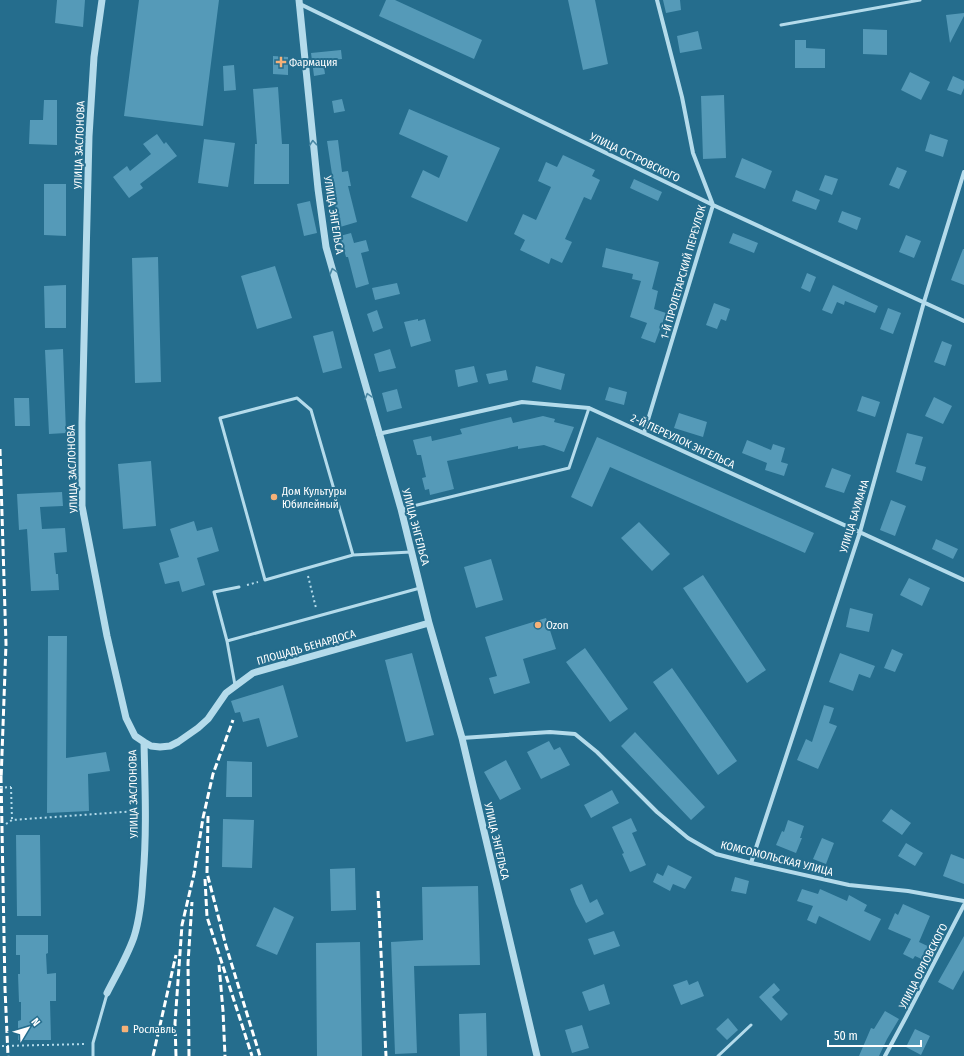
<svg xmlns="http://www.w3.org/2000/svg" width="964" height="1056" viewBox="0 0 964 1056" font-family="'Fira Sans Condensed',sans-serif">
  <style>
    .building { fill: #559ab8 }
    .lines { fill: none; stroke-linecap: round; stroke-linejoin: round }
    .path { stroke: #b4dbeb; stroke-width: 2; stroke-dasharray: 2 3; stroke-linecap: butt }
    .service { stroke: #b4dbeb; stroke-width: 3 }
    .minor { stroke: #b4dbeb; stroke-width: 4 }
    .tertiary { stroke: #b4dbeb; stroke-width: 7 }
    .rail { stroke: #fff; stroke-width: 3; stroke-dasharray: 7 3; stroke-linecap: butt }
    .path-bridge { stroke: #b4dbeb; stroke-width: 2; stroke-dasharray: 2 3; stroke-linecap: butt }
    .oneway { stroke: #4988a4 }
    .poi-dot { fill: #f5b178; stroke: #256d8d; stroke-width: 1.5 }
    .labels { text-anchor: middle; stroke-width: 4; stroke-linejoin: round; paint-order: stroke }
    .poi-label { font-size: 11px; fill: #fff; stroke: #256d8d; text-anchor: start }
    .street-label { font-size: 11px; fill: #fff; stroke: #256d8d }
  </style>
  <rect width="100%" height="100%" fill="#256d8d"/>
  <!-- building -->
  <path class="building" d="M57,0H85L83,27L55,23Z
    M139,0H219L203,126L124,116Z
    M386,0H395L482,40L474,59L379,16Z
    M568,0H595L608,64L583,70Z
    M663,0H680L681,10L666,13Z
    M964,13V16L950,43L946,15Z
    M863,29L887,30V55L863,54Z
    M698,31L702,49L680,53L677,36Z
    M795,40H806V48L825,49V68H795Z
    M341,50L342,59L323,61L325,74L314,76L311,53Z
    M273,56L288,57V75L273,74Z
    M234,65L236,90L224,91L223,66Z
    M910,72L930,82L921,100L901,90Z
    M953,76L964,81V88L961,95L947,90Z
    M278,87L282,144H289V184H254L255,144H257L253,89Z
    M724,95L726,158L703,159L701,96Z
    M342,99L345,111L334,113L332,101Z
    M44,100H57V145L29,144L30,120H43Z
    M409,109L500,148L467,222L411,197L423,170L439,178L448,156L399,134Z
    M157,134L164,144L166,142L177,156L140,184L143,188L129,198L113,177L127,166L130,171L151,154L143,144Z
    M930,134L948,140L943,157L925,151Z
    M204,139L235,143L228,187L198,183Z
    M338,140L342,172L348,171L351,186H348L357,222L340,227L334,201L335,200L330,174H332L327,141Z
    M563,155L595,170L592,176L600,180L591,200L584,197L565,239L572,242L562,263L551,258L549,264L520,250L525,240L514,234L523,214L536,220L551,187L538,181L546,162L557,167Z
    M742,158L772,171L765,189L735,177Z
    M897,167L907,171L899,189L889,185Z
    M825,175L838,179L832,195L819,190Z
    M634,179L662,192L658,201L630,188Z
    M44,184H66V236L44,235Z
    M796,190L820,200L816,210L792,201Z
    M310,201L317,233L304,236L297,204Z
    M842,211L861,218L857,230L838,222Z
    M351,233L354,243L366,240L369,251L361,253L369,284L356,288L348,257H346L340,236Z
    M733,233L758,243L754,253L729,243Z
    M906,235L921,241L914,258L899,252Z
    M606,248L659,262L652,289L658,291L654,309L666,313L655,343L641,338L647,323L630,317L641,281L632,279L633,274L602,267Z
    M963,249H964V285L951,280Z
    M158,257L161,382L135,383L132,258Z
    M275,266L292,318L257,329L241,276Z
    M807,273L816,277L810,292L801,288Z
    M397,283L400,294L375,300L372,288Z
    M66,285V328H45L44,286Z
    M833,285L878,306L875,313L845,301L844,305L837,302L832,314L822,310Z
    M714,303L730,309L726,321L721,319L717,329L706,325Z
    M888,308L901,313L893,334L880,329Z
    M377,310L383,328L373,332L367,314Z
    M418,319V321L425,319L431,341L411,347L404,322Z
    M333,331L342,368L323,373L313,336Z
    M942,341L952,345L945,366L934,362Z
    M63,349L66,433L49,434L45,350Z
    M390,349L396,368L379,372L374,354Z
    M474,366L478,382L458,387L455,370Z
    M536,366L565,374L561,390L532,382Z
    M506,370L508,380L489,384L486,374Z
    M609,387L627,392L624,405L605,400Z
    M397,389L402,408L387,412L382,393Z
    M862,396L880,402L875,417L857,411Z
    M934,397L952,406L943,424L925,416Z
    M14,398H29L30,426H15Z
    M679,413L707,422L703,437L674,428Z
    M543,416L555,419L554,422L574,427L564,452L544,445L518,449V446L447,461L454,489L430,495L429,489L425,490L422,478L426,477L421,455H417L413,440L431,436L432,441L462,434L460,429L511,417L513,423Z
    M907,433L923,437L915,464L926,467L922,481L896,472Z
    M597,437L814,533L805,553L610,467L592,507L571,497Z
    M747,440L771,450L773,444L785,448L781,462L788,464L784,476L765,470L767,463L742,453Z
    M151,461L156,526L123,529L118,464Z
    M832,468L851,475L844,493L825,487Z
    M62,492L63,506L40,507L42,529L65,528L67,552L54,553L56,574H58L59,590L31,591L27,529L19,530L17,494Z
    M891,500L906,506L895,536L880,530Z
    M194,521L197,531L212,527L219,551L197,558L205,585L182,592L179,581L165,584L159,563L179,557L170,529Z
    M639,522L670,554L652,571L621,538Z
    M936,539L958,549L953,559L932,549Z
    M491,559L503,600L476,608L464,567Z
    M703,575L766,670L747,683L683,588Z
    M909,578L930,588L922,606L900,595Z
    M850,608L873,614L869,632L846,627Z
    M546,618L556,649L523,659L530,683L494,694L489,678L497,676L485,637Z
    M48,636H67L66,758L106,752L110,771L88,774L89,811L47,813Z
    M585,648L628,709L610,722L566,662Z
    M892,649L903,654L895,672L884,668Z
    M412,653L434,735L406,742L385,660Z
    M840,653L875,666L870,678L859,674L853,691L829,682Z
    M672,668L737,761L718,775L653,682Z
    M283,685L298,737L267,747L259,718L243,722L240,712L235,713L231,701Z
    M824,705L834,708L829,723L837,726L818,769L797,760L806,739L812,742Z
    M635,732L705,807L691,820L621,746Z
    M549,741L554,750L560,747L570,765L541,779L527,752Z
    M506,760L521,789L500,800L484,772Z
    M227,761L252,762V797H226Z
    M612,790L619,803L591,818L584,805Z
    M891,809L911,823L902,835L882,821Z
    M631,818L637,831L632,833L646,865L630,872L622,854L624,853L612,827Z
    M223,819L254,820L252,868L222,867Z
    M788,820L804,826L800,838H802L796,853L776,845L782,831L784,832Z
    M16,835H40L41,916H17Z
    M822,838L834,843L826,864L813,859Z
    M906,843L923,853L915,866L898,856Z
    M951,854L964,859V884L943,876Z
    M668,865L692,877L685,889L673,884L670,891L653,882L657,873L663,876Z
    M355,868L356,910L331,911L330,869Z
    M735,877L749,881L746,894L731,891Z
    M582,884L590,903L597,899L604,914L586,923L576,904L570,889Z
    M478,886L480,965L414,966L417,1053L395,1054L391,942L423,940L422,887Z
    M802,889L818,894L820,889L847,901L849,895L867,905L864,911L881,919L870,941L819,916L816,924L807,920L813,906L797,901Z
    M903,904L930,916L919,942L934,949L928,962L915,956L913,959L903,954L911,939L888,929L895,913L898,915Z
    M274,907L294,917L277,955L256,946Z
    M614,931L620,946L594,955L588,939Z
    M16,935H48V953L46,954L47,974L56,973V1001H50L51,1040H18V1021L21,1020V1002H19L18,974H20V955H16Z
    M964,936V970L953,990L938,982Z
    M360,942L362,1056H317L316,943Z
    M687,980L689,985L698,981L704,996L681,1005L673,985Z
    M774,983L780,990L772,997L788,1014L781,1021L759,997Z
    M604,984L610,1004L589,1011L582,992Z
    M885,1011L899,1019L887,1039L879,1056H859L871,1028L874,1029Z
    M486,1013L487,1056H460L459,1014Z
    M728,1018L738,1030L727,1040L716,1029Z
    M582,1025L589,1048L572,1053L565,1030Z
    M915,1029L930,1036L921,1055L906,1047Z"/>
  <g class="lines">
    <!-- path -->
    <path class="path" d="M308,576L316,608
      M247,585L258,582
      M11,787L12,820
      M6,824L12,820L137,811
      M2,1046L86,1044"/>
    <!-- service -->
    <path class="service" d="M781,25L920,0
      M401,509L569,468L589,408
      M353,555L265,580L220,418L297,398L311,410L353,555L411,552
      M227,641L214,592L239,587
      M235,685L227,641L420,588
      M93,1056V1043L107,994
      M718,1056L751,1025"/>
    <!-- minor -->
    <path class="minor" d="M300,4L713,205L964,321
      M644,433L713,205L693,153L682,97L657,0
      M378,434L522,402L589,408L964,580
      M462,738L550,732L575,734L597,752L657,812L688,838L716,854L751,863L849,885L908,891L964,901
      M751,863L860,532L924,302L964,172
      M885,1056L906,1017L964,905"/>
    <!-- tertiary -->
    <path class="tertiary" d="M102,0L94,57L89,136L82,423V506L107,636L126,718L135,736L144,742C145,787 147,832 143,877C142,897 140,918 134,937C127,957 116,975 107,993
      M299,0L318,189L326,247L401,509L429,623L462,738L537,1056
      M144,742L151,746L160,747L170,746L178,742L198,728L208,719L226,693L253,673L429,623"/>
    <!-- rail -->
    <path class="rail" d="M0,449L6,644L1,781
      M1,776L5,989L8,1056
      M208,816L207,873L226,946L260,1056
      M205,879L207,917L252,1056
      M378,891L386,1056
      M219,965L223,1011L225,1056
      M153,1056L176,955
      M176,1056L175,1023L182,925L194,874L203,818L213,774L233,720
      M189,1056L188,963L192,902"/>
    <!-- path-bridge -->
    <path class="path-bridge" d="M0,788L11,787"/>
  </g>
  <!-- one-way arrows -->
  <defs><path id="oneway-chevron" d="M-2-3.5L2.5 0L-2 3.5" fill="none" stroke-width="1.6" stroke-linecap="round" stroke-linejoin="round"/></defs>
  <g class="oneway">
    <use href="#oneway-chevron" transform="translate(313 143) rotate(-95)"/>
    <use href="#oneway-chevron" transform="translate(333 271) rotate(-106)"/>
    <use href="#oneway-chevron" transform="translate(368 396) rotate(-106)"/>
  </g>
  <!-- markers -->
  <g class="poi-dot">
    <path d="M279 56h4v4h4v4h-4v4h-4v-4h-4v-4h4z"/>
    <circle cx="274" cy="497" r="4"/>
    <circle cx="538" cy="625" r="4"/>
    <rect x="121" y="1025" width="8" height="8" rx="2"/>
  </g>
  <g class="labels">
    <!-- poi labels -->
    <g class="poi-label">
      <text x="289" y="66">Фармация</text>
      <text x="282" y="495">Дом Культуры<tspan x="282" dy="13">Юбилейный</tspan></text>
      <text x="546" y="629">Ozon</text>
      <text x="133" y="1033">Рославль</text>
    </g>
    <!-- street labels -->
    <g class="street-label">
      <text transform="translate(79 145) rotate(-88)" y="4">УЛИЦА ЗАСЛОНОВА</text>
      <text transform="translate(635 157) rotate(26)" y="4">УЛИЦА ОСТРОВСКОГО</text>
      <text transform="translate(334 215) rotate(81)" y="4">УЛИЦА ЭНГЕЛЬСА</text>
      <text transform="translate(683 272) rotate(-74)" y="4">1-Й ПРОЛЕТАРСКИЙ ПЕРЕУЛОК</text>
      <text transform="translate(683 441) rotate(25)" y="4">2-Й ПЕРЕУЛОК ЭНГЕЛЬСА</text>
      <text transform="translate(72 469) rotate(-92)" y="4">УЛИЦА ЗАСЛОНОВА</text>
      <text transform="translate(854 516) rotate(-73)" y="4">УЛИЦА БАУМАНА</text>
      <text transform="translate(416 527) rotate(75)" y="4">УЛИЦА ЭНГЕЛЬСА</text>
      <text transform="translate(306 647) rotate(-16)" y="4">ПЛОЩАДЬ БЕНАРДОСА</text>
      <text transform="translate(133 794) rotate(-91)" y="4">УЛИЦА ЗАСЛОНОВА</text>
      <text transform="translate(497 841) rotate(77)" y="4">УЛИЦА ЭНГЕЛЬСА</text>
      <text transform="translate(777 858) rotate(14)" y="4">КОМСОМОЛЬСКАЯ УЛИЦА</text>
      <text transform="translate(923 966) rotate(-63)" y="4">УЛИЦА ОРЛОВСКОГО</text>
    </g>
  </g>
  <!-- north arrow -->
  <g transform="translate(28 1028) rotate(52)" stroke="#256d8d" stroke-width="3" paint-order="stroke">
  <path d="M0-3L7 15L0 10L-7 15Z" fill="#ffffff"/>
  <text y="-6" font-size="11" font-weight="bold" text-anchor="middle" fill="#ffffff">N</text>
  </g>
  <!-- scale -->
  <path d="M828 1040v6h93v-6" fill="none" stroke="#ffffff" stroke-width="2"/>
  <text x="834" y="1040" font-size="12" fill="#ffffff" stroke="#256d8d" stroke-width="3" paint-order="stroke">50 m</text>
</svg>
